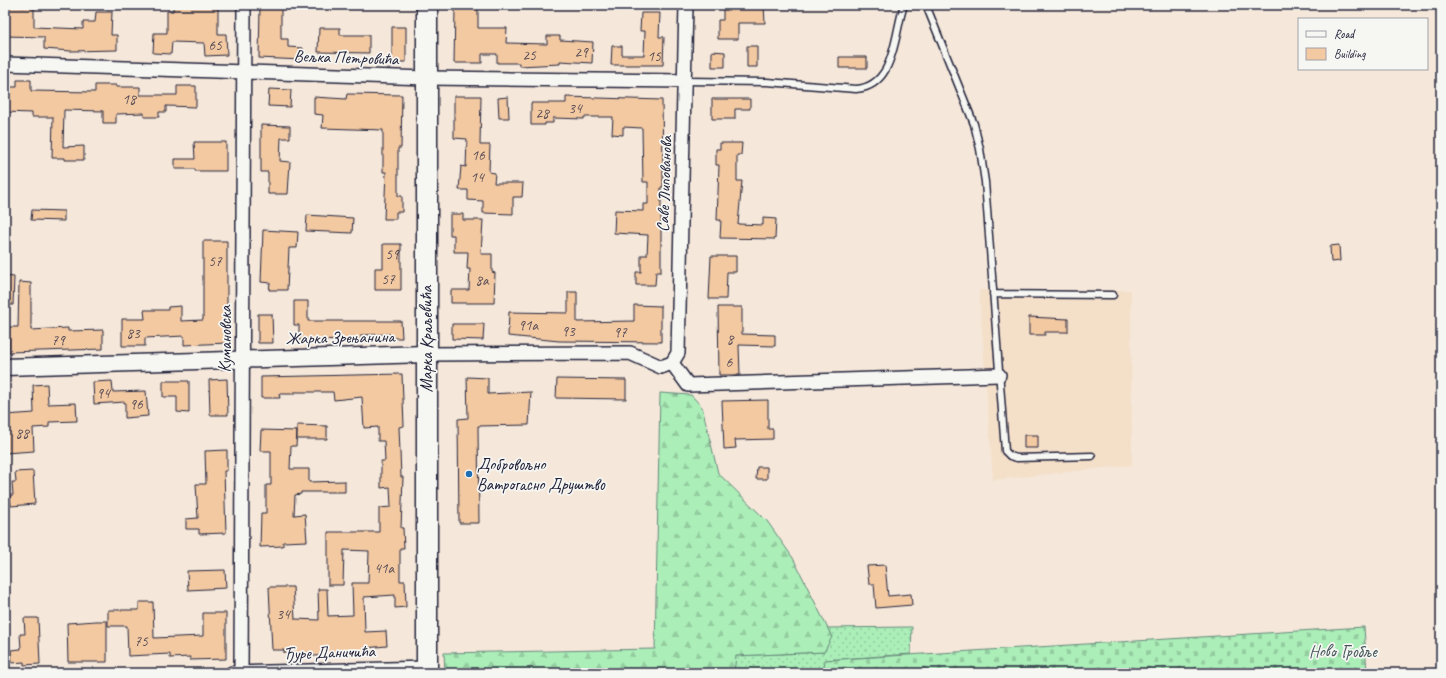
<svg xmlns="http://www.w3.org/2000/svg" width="1446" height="678" viewBox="0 0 1446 678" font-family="Caveat,sans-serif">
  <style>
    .built { fill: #f4dfc9 }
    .grass { fill: url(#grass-dots); stroke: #66887a }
    .forest { fill: url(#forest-firs); stroke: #66887a }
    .cemetery { fill: url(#cemetery-stones); stroke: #66887a }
    .building { fill: #f3c9a2; stroke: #22223b }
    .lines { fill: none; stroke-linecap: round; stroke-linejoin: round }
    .service-casing { stroke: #22223b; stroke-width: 9 }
    .minor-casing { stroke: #22223b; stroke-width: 16 }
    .tertiary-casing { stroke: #22223b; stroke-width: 19 }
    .primary-casing { stroke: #22223b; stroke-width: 23 }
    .service { stroke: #f6f6f2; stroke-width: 6 }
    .minor { stroke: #f6f6f2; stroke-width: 13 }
    .tertiary { stroke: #f6f6f2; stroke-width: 16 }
    .primary { stroke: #f6f6f2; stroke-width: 20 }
    .poi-dot { fill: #1f6fb2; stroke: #f6f6f2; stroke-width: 1.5 }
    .labels { text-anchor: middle; stroke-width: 3.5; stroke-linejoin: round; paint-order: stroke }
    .number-label { font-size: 15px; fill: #564c55 }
    .street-label { font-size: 17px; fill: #22223b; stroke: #f6f6f2 }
    .poi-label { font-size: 17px; fill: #22223b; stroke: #f6f6f2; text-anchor: start }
    .park-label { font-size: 17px; fill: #44555a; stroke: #f6f6f2 }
  </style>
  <defs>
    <pattern id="grass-dots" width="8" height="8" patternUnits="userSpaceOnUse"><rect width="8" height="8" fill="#abeeb8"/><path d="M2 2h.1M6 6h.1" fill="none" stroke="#93cc9f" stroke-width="1.8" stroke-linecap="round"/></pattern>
    <pattern id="forest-firs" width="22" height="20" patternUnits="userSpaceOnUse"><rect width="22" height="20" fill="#abeeb8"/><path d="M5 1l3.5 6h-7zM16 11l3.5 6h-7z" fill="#93cc9f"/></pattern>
    <pattern id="cemetery-stones" width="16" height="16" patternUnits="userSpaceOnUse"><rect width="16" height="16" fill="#abeeb8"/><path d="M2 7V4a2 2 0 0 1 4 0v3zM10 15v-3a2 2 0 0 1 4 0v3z" fill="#93cc9f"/></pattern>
  </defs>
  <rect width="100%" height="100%" fill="#f5e8da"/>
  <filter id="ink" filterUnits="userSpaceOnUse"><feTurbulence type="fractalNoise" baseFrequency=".025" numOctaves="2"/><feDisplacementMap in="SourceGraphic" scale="8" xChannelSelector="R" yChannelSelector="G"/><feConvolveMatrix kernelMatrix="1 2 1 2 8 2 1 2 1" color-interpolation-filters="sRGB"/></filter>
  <g filter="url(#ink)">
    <!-- built -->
    <path class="built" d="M979,290H1131L1132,465L993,480Z"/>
    <!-- grass -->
    <path class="grass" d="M912,627L911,654L826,660L823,673H734L735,656L824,652L831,637L826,628Z"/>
    <!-- forest -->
    <path class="forest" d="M660,393L691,395L702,407L718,473L767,521L793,558L832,637L824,652L736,656L734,673H445L444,653L655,649Z"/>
    <!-- cemetery -->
    <path class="cemetery" d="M1364,627L1367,673H823L825,660Z"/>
    <!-- building -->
    <path class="building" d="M25,5H34V27L83,29V22H95L96,12H112L111,35H117V50L71,51L44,49V37L5,36V6L25,7Z
      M173,5H218V34H226L227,55L205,56L204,43L172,42L171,54L153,53L154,33H167V11H173Z
      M281,5V39H288V47L303,48L302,60L259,58L260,6Z
      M723,5H764L765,23H738V39H718V20H723Z
      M455,9H478V28H507L506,43L547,44V36H560V40L593,42L592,63L560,61V64L519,66V63H497V54H482V63H454Z
      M641,13H660L659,37H664L663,65H611L612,46H622V55H644L645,31H640Z
      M392,27H406V62H392Z
      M319,28H340V35H369V53L318,52Z
      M747,46H757V67H747Z
      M712,51L725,52V67H712Z
      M839,57H867V68H839Z
      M17,80H31V91L95,92V85H116V87H140V95H177V86H196V107L166,106V112H159V117H144V113L116,114V123H103V111L64,110L63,147L84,146V160H65V158H52L53,117H32V113L5,112V87H17Z
      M269,89L291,90L290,107L268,106Z
      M347,94L402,95L401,148H398V196H402V212H396V219H384L386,172H383V130L322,128L323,115L314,114V97L346,99Z
      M454,96H481L480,145H490L489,172L495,173L494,183H523L522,197H513V214L483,213V201L468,200V190H459L461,166L466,167L467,139L454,138Z
      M508,97L509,118H499L498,98Z
      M566,97L662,100L663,169V187H661V272H656L655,285H636V272H641V255H647L648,235L614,233L615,210L643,211V204H648V182H643L642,128L623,127V135L612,134L613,117H584V119L553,118V123H545V125H531V103H566Z
      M712,99H750V109H735V119H712Z
      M261,125L290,126V138H281L280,161L290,162L288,194H268V172H261Z
      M194,142H226V171H195V169H175V159H195Z
      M720,143H742L741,155H737V181H742L738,224L763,225V218L776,219L775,239L720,238L721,220H717L719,165H716V149H720Z
      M32,210L64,211V221L31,220Z
      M450,214H463V220H483L481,254H492V272L495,273L494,303H451V290H469L470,269H467L468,252H454V235H450Z
      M307,215L353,218L352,233L306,231Z
      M263,230L298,232L297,248H289L287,290H269L270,283L261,282Z
      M203,241H227V343L184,345V336L145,338V346H122V319H145L144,310H168V307L181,306V321L203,320Z
      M383,244H401V290H375V268H383Z
      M1339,245L1340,261L1331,262L1330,246Z
      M711,256H736V272H727L726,299H709Z
      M5,276L14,277L13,305H5Z
      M19,282L31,283V330L68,328V331L103,330V349L9,352V327H18Z
      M568,292H577V322L634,321V305L661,306V342L559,341L508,336L509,312L568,313Z
      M294,301H308V321H401L402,338H390V334L361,335V341L299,340V325H294Z
      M718,307H742V334L775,335V346L739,345L740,375H719Z
      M258,314H272L273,343H258Z
      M1029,317L1068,319V332H1045V335H1029Z
      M452,324H484L483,340L452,339Z
      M402,374L404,426L399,427L401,477H403L401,528H403L404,548H400V581H405L406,607L395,608V595L364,597L365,632L386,631L387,646L365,648L366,654L313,656V653H284V650H272L269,587H293L295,619L319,620L318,589H327L328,616L353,615L352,583H368L369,551L344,550L343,585H328V532H379V508L391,507L390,487L381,488V461H385L384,441H378V427L364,428L362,397L334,400L333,392H294V394H279L280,398H261V377Z
      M467,377L488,378V394L531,392L529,425L478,426L479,523H459L458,419L468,418Z
      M227,379L228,415H210L209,380Z
      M557,379L626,380V399L556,398Z
      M112,381L113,392L146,391L148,416L125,418V402L94,404L93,382Z
      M163,381H189V413L177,412V397H163Z
      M47,384L48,404L76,403L77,421L49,422V427L33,428L34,451L5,453V415L34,413L33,385Z
      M768,400V429H773V439L735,440L736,448L724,449L722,401Z
      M297,425L327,426V439H297Z
      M261,430L297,431L296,446H291L290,469H309V482L345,481V492H301V494L295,495L294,515L305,514L307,541L283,542V546L260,547L261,513H266V485H271V451H260Z
      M1024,435H1038V448H1024Z
      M227,450V471H224L226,533L199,534V529H186V519L198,518L196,484H206L205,451Z
      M757,467H767V479H756Z
      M33,471L35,504L11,506L10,495H13L12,482H16L15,472Z
      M885,565L888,596L911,594L912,605L876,608L874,584H869L867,566Z
      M225,570L226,588L188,590L187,571Z
      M139,602H153L154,638L203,636V613H226V659L190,660V657L170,658V654L128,656L127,626H108V610H139Z
      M24,618H38L40,664L24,665V662L12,663L11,650L21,649L20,634H25Z
      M96,621H107V662H68L67,623Z"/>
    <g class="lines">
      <!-- service casing -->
      <g class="service-casing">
        <path id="service" d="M926,5L974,124L980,149L985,182L1005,451L1010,456L1017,458L1092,456
          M685,81L767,82L856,89C896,86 894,33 904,5
          M993,294L1113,295"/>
      </g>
      <!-- minor casing -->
      <g class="minor-casing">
        <path id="minor" d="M5,64L426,78L685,81
          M426,354L630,353L661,367L672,363
          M672,363L678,353L686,5
          M672,363L688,385L999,375
          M232,673L427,668
          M241,673L244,5"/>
      </g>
      <!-- tertiary casing -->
      <g class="tertiary-casing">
        <path id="tertiary" d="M5,367L426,354"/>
      </g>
      <!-- primary casing -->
      <g class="primary-casing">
        <path id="primary" d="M427,5V673"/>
      </g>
      <!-- service -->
      <use href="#service" class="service"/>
      <!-- minor -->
      <use href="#minor" class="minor"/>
      <!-- tertiary -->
      <use href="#tertiary" class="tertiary"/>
      <!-- primary -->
      <use href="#primary" class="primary"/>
    </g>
  </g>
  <!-- markers -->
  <circle class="poi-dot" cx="469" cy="474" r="4"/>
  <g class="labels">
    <!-- number labels -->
    <g class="number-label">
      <text x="215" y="50">65</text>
      <text x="581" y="57">29</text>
      <text x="529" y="60">25</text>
      <text x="654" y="61">15</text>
      <text x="129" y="104">18</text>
      <text x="575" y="113">34</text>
      <text x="542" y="118">28</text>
      <text x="478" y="160">16</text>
      <text x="477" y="182">14</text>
      <text x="392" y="259">59</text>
      <text x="215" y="266">57</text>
      <text x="388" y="284">57</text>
      <text x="482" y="285">8a</text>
      <text x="528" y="330">91a</text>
      <text x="568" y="336">93</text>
      <text x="620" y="337">97</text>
      <text x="133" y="338">83</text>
      <text x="730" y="344">8</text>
      <text x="58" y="345">79</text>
      <text x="729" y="367">6</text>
      <text x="103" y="398">94</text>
      <text x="136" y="409">96</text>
      <text x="22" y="438">88</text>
      <text x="384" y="573">41a</text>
      <text x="283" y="619">34</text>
      <text x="141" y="646">75</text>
    </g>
    <!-- street labels -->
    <g class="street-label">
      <text transform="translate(346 57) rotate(2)" y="6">Вељка Петровића</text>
      <text transform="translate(664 184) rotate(-88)" y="6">Саве Липованова</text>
      <text transform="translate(340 337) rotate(-1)" y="6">Жарка Зрењанина</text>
      <text transform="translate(225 339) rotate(-90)" y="6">Кумановска</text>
      <text transform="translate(426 339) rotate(-90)" y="6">Марка Краљевића</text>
      <text transform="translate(329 652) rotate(-2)" y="6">Ђуре Даничића</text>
    </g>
    <!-- poi labels -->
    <g class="poi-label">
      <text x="477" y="470">Добровољно<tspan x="477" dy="20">Ватрогасно Друштво</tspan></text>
    </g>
    <!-- park labels -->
    <g class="park-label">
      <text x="1343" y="657">Ново Гробље</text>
    </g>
  </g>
  <!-- margin -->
  <rect width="1446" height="678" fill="none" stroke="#f6f6f2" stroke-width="20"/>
  <rect x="10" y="10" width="1426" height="658" fill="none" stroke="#22223b" stroke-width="1.5" filter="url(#ink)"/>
  <!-- legend -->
  <rect x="1298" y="18" width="130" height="52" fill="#f6f6f2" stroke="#a1a1a9"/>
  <rect x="1306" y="31" width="20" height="6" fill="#f6f6f2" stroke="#a1a1a9"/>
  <text x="1334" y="38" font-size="12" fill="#22223b">Road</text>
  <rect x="1306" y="48" width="20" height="12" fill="#f3c9a2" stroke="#a1a1a9"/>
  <text x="1334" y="58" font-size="12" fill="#22223b">Building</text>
</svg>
